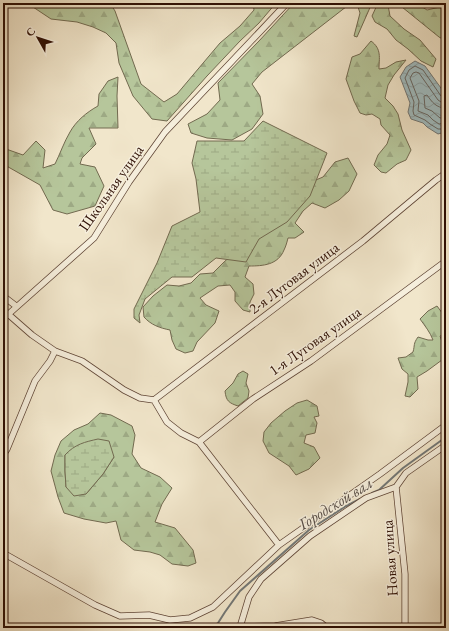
<svg xmlns="http://www.w3.org/2000/svg" width="449" height="631" viewBox="0 0 449 631" font-family="'EB Garamond',serif">
  <style>
    .forest { fill: url(#forest-firs); stroke: #726a50; fill-rule: evenodd }
    .wetland { fill: url(#wetland-marsh); stroke: #726a50 }
    .water { fill: url(#water-waves); stroke: #727776 }
    .lines { fill: none; stroke-linecap: round; stroke-linejoin: round }
    .shore { stroke: #676663; stroke-width: 1 }
    .stream { stroke: #727776; stroke-width: 2 }
    .street-casing { stroke: #5f4536; stroke-width: 7 }
    .street { stroke: #f6efdd; stroke-width: 5.5 }
    .labels { text-anchor: middle; stroke-width: 3; stroke-linejoin: round; paint-order: stroke }
    .street-label { font-size: 15px; fill: #2e0f04; stroke: #f6efdd }
    .water-label { font-size: 16px; font-style: italic; fill: #564c46; stroke: #f6efdd }
  </style>
  <defs>
    <pattern id="forest-firs" width="22" height="20" patternUnits="userSpaceOnUse"><rect width="22" height="20" fill="#b6c69b"/><path d="M5 1l3.5 6h-7zM16 11l3.5 6h-7z" fill="#9da984"/></pattern>
    <pattern id="wetland-marsh" width="20" height="14" patternUnits="userSpaceOnUse"><rect width="20" height="14" fill="#b6c69b"/><path d="M1 5h8M5 5V1M11 12h8M15 12V8" fill="none" stroke="#9da984"/></pattern>
    <pattern id="water-waves" width="16" height="10" patternUnits="userSpaceOnUse"><rect width="16" height="10" fill="#a0bdc2"/><path d="M0 5q4-4 8 0t8 0" fill="none" stroke="#8aa1a5"/></pattern>
  </defs>
  <rect width="100%" height="100%" fill="#f1e6cb"/>
  <filter id="stains"><feTurbulence type="fractalNoise" baseFrequency=".005" numOctaves="4"/><feColorMatrix values="0 0 0 0 .2 0 0 0 0 .09 0 0 0 0 .02 0 0 0 .5 -.17"/></filter>
  <radialGradient id="worn" r=".72"><stop offset=".6" stop-color="#630" stop-opacity="0"/><stop offset="1" stop-color="#630" stop-opacity=".3"/></radialGradient>
  <!-- forest -->
  <path class="forest" d="M30,3H110L115,11L141,84L164,102L177,94L220,43L240,26L254,10L253,3H276L259,23L240,41L207,76L167,121L152,119L133,96L119,63L116,43L106,33L93,27L77,22L51,19L30,5Z
    M294,3H351L262,72L252,84L260,96L263,114L252,129L232,140L207,138L191,133L188,124L207,114L220,100L218,83L259,41Z
    M355,3H372L357,37L354,36L360,13L357,4Z
    M378,3H391L388,5L390,16L404,29L420,40L436,59L433,67L421,61L408,49L396,40L387,29L375,22L372,16Z
    M397,3H416L427,10L440,7L444,3H446V41L439,37Z
    M371,41C382,49 379,58 379,69L386,68L396,62L406,60L394,75L388,85L385,98L393,106L398,114L402,130L411,150L406,160L397,164L386,173L381,172L374,165L378,155L387,144L390,135L381,125L380,119L372,114L366,115L360,113L354,101L346,79L352,57L360,54Z
    M118,77L117,96L118,128H89L96,144L82,158L80,164L95,167L104,186L95,206L67,214L53,210L40,185L3,164V146L6,149L23,155L36,141L45,150L43,168L55,164C60,154 64,142 70,132C76,121 87,112 98,106L99,94L108,81Z
    M348,158L357,174L349,191L339,200L325,208L312,203L303,211L295,223L304,232L295,238H288C287,242 286,246 284,250C278,265 263,266 249,266L245,277L253,284L254,294L250,302V312L243,310L235,301V292L230,285L218,286L200,298L206,305L219,311L215,323L197,342L193,351L185,353L176,349L172,340L170,330C160,328 151,325 144,317L143,307L153,296L167,285L179,286L191,283L200,274L213,273L223,263L311,182L323,177L335,162Z
    M437,306C446,318 446,318 446,333L440,336L443,345L446,349V357L427,371L417,377L418,389L410,397L405,396L408,382V374L402,369L398,358L406,357L413,352C415,345 413,344 418,337L428,340H433C430,332 425,326 420,319L428,311Z
    M243,371L248,374L246,383L249,391L248,398L238,406C229,403 226,401 225,391L233,383L238,374Z
    M307,400L317,406L319,416L314,417L317,423L315,433L306,435L304,443L314,447L320,458L309,469L296,475L289,466L269,453L263,441L264,432L271,423L285,411L297,403Z
    M100,413L111,415L132,426L135,435L132,454L141,468L160,477L172,488L162,504L155,522L175,528L193,550L196,563L188,566L172,564L160,555L150,552L134,550L121,540L116,521L106,523L84,519L64,513L58,497L51,471L55,455L61,441L74,430L88,424ZM65,455L114,457L103,474L86,494L66,487L65,471Z"/>
  <!-- wetland -->
  <path class="wetland" d="M263,121L327,153L310,196L287,222L259,239L246,262L216,258L192,277H172L145,299L139,315L140,323L134,318V309L157,263L172,226L200,212L196,179L192,163L197,141H244Z
    M98,439L109,441L114,457L103,474L86,494L74,496L66,487L65,471V455C75,444 85,442 98,439Z"/>
  <!-- water -->
  <path class="water" d="M415,61L425,66L446,95V128L445,132L438,134L427,127L423,123L411,119L408,112L410,103L400,77L406,67Z"/>
  <g class="lines">
    <!-- shore -->
    <path class="shore" d="M446,97H443L441,96L423,70L415,66L409,70L405,78L414,102L413,111L414,115L425,120L430,124L438,129H446
      M446,102H441L438,100L419,73L416,72L413,73L410,78L419,101L418,111L428,115L433,120L439,124L446,123
      M446,108C436,108 432,102 427,95L424,96L425,108L432,111L440,118L446,117"/>
    <!-- stream -->
    <path class="stream" d="M372,493L379,490L403,468L446,437
      M210,628L218,623L225,612L240,591L309,530L346,506L360,499"/>
    <!-- street casing -->
    <g class="street-casing">
      <path id="street" d="M3,296L16,306
        M8,314L32,335L55,351L82,361L124,390L140,398L154,400L167,422L181,433L199,442L279,545
        M3,319L94,238L129,182L165,132L287,3
        M154,400L363,241L436,180L446,173
        M199,442L253,399L311,361L446,261
        M3,455L7,449L35,381L50,361L55,351
        M396,487L405,574V628
        M3,553L95,605L120,616L149,615L170,620L190,618L213,607L279,545L380,474L446,425
        M240,627L249,597L261,579L310,536L366,498L396,487L406,473L446,445
        M238,628L240,627L275,626L312,620L321,623L327,628
        M341,628L405,627"/>
    </g>
    <!-- street -->
    <use href="#street" class="street"/>
  </g>
  <g class="labels">
    <!-- street labels -->
    <g class="street-label">
      <text transform="translate(111 188) rotate(-55)" y="5">Школьная улица</text>
      <text transform="translate(294 278) rotate(-37)" y="5">2-я Луговая улица</text>
      <text transform="translate(315 341) rotate(-35)" y="5">1-я Луговая улица</text>
      <text transform="translate(390 558) rotate(-94)" y="5">Новая улица</text>
    </g>
    <!-- water labels -->
    <g class="water-label">
      <text transform="translate(335 503) rotate(-32)" y="6">Городской вал</text>
    </g>
  </g>
  <!-- margin -->
  <rect width="449" height="631" fill="none" stroke="#f1e6cb" stroke-width="16"/>
  <rect x="4" y="4" width="441" height="623" fill="none" stroke="#2e0f04" stroke-width="2"/>
  <rect x="8" y="8" width="433" height="615" fill="none" stroke="#2e0f04"/>
  <!-- north arrow -->
  <g transform="translate(38 38) rotate(309)" stroke="#f6efdd" stroke-width="3" paint-order="stroke">
  <path d="M0-3L7 15L0 10L-7 15Z" fill="#2e0f04"/>
  <text y="-6" font-size="11" font-weight="bold" text-anchor="middle" fill="#2e0f04">С</text>
  </g>
  <rect width="100%" height="100%" filter="url(#stains)"/>
  <rect width="100%" height="100%" fill="url(#worn)"/>
</svg>
